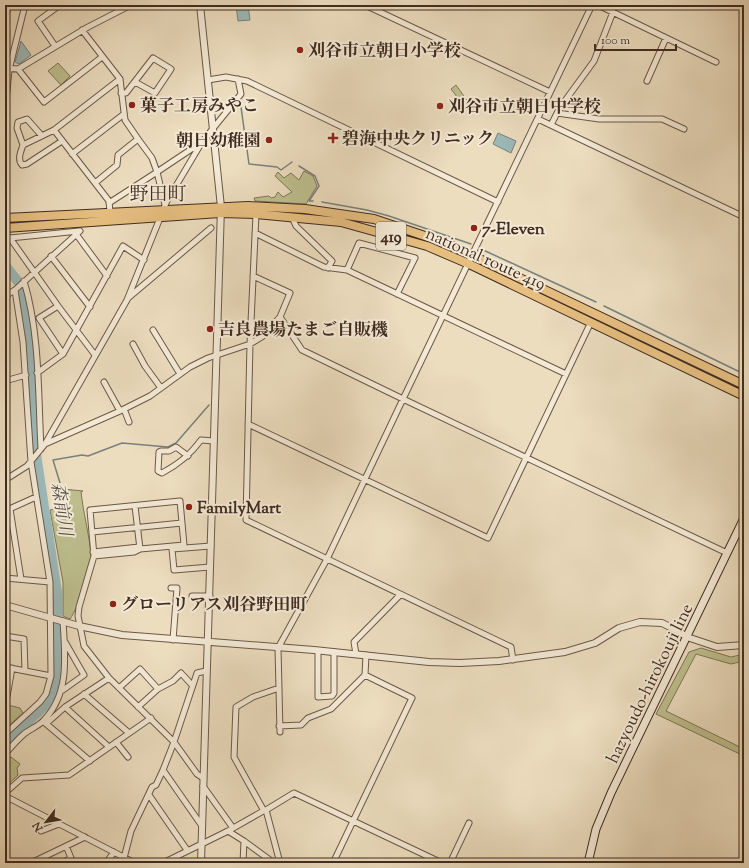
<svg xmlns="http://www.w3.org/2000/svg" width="749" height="868" viewBox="0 0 749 868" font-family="'Sorts Mill Goudy','Noto Serif JP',serif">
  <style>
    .green { fill: #bebf8e; stroke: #807658 }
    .water { fill: #9cbabb; stroke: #78817d }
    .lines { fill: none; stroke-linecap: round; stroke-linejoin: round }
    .stream { stroke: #78817d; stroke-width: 1.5 }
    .river { stroke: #9cbabb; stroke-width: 10 }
    .minor-casing { stroke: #6c5848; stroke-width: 7 }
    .tertiary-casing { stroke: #6c5848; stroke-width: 8 }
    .secondary-casing { stroke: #412c21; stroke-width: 9 }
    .trunk-casing { stroke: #412c21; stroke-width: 10 }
    .minor { stroke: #f3e9d5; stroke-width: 5 }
    .tertiary { stroke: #f3e9d5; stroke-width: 6 }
    .secondary { stroke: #f3e9d5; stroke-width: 7 }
    .trunk { stroke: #e6be80; stroke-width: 8 }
    .poi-dot { fill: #8f2418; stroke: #f3e9d5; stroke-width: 1.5 }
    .labels { text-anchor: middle; stroke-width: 4; stroke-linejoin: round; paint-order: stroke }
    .shield { fill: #f3e9d5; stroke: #766557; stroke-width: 1 }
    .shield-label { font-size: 16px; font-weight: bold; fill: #412c21 }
    .poi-label { font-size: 17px; font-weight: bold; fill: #412c21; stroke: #f3e9d5; text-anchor: start }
    .street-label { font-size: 17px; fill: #412c21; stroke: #f3e9d5 }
    .water-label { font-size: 18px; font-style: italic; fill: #585048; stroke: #f3e9d5 }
    .quarter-label { font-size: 19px; fill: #412c21; stroke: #f3e9d5 }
  </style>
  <rect width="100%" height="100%" fill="#ecddbf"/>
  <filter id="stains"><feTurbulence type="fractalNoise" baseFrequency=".005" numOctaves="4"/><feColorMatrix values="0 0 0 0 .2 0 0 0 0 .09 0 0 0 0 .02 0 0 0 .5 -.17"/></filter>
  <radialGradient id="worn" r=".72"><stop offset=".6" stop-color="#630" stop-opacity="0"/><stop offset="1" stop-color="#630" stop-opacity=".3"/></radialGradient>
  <!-- green -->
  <path class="green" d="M58,63L70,76L61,85L48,71Z
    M456,85L474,110L470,114L451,89Z
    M304,171L313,176L317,186L306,204L255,201L254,198L269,196L271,198L275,197L278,192L283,197L292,192L275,176L278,172L284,178L291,173L299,180Z
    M63,489L83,491L81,492C83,512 89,533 91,554C92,567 78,608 70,619L63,616V582L50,510L60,508Z
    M701,648L731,657L744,654V661L731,664L696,654L666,711L744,749V756L656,714L689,652Z
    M8,705L20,708L23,713L5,729Z
    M11,757L20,764L17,768L18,775L5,787V763Z"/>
  <!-- water -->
  <path class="water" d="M236,5H248L250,20L238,21Z
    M21,41L31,55L19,64L15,62Z
    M498,133L516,141L511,153L493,144Z"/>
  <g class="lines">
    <!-- stream -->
    <path class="stream" d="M240,100L249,164L277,167L281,170L292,162
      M299,166L315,176L319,186L309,201H313
      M322,202L367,210L389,216L471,244
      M481,249L596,302
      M604,306L744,374
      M60,483L53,460L82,455L88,456L122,443L168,447L176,443L209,405"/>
    <!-- river -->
    <path class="river" d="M5,13L8,5
      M5,265L19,283L24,300L29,341L35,448L57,592L58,650L55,691L51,700L5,743"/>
    <!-- minor casing -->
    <g class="minor-casing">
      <path id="minor" d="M365,5L550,92
        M598,5L716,62
        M55,46L38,21L60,5
        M5,68L18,69L88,27L131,5
        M18,69L44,102L102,57
        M208,80L226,77L247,81L498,202
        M647,81L666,38
        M121,93H126L153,58L171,69L155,93L135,82
        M5,112L9,70L25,5
        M557,113L599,119H662L684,129
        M538,119L744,217
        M551,125L559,109L594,61L613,12
        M54,130L109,201L110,212
        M62,141L27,164L22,165C17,159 21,151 23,145L54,130L120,79L82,30
        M23,145L17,128L18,122L27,119L42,136
        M72,154L124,114
        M95,183L117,165L118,155L138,139L125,120L120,79
        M109,203L157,172L152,158L138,139
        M165,205L157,172L199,144
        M163,210L167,201L202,142L241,94L238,79
        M256,214L250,344L246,520L511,647L513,660
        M292,217L296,226L332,261L328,268
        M5,233L10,238L79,231
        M255,233L324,267L347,270L566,374
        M76,234L107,276
        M10,238L58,306L95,355
        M51,256L90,307
        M347,270L359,243L415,258L397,294
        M253,276L290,293L280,317
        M24,281C40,334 38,393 41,449
        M5,296L15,290L80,231
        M128,298L211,228
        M58,306L39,318L63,354
        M153,330L180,374
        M133,344L145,366L161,388
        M37,373L63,354L123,246L144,260
        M5,381L26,375
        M104,382L120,411
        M124,409L129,422
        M248,424L488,538L591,322
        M45,444L120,411L150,396L190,367L208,358L250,344L263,336L280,317L302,350L403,399L592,5
        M5,453L7,479
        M188,456L176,447L169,451H161L159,452L158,471L162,473C179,464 190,455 201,440L214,441
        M5,480L27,466L45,444L127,300L160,218
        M135,506L140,549L184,545L180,501L90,510L94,556L79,607L78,616L84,646L109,678L174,742L197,774L203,778
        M10,509L21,579
        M5,511L36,497
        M92,532L182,523
        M93,552L139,547
        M94,556L134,552L140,549
        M210,567L174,570L172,549L211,546
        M5,578L50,582
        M171,588H177L173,640
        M192,596H210
        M5,636L24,639L25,671
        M318,651V697L332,696L334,693V652
        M356,654L354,642L400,595
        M5,667L51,676
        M119,688L140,669L158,689
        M63,690L84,675L65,642
        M84,694L129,733
        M65,707L109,747
        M138,707L158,689L173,681L181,673L192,685
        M5,708L12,668
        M44,722L90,761
        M47,723L65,707L109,678
        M279,726L301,725L308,718L331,709L365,675
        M280,732L278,648L327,559L403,399L727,553
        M5,734L40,702L46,694L51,676L50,582L31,462L23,342L15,290
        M116,742L128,757
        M5,754C11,747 17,740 24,734C30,729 39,726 44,720C70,693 65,656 63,621
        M163,770L202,826
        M203,786L233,828
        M5,793L22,778L69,775L151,718
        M149,795L187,850
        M5,796L135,863
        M264,811L234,757L236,707L253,697L279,688
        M41,831L59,824
        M228,831L244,841
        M124,858L131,831L152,787L156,785L163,770L174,742L197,673L206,671
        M31,863L85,837
        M62,863L71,858L66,846
        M106,863L114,852
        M163,863L228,831L265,810
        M243,863L244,841L274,863
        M280,863L266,810L294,793L442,863
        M333,863L412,698L365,675L366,655
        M450,863L469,823"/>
    </g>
    <!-- tertiary casing -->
    <g class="tertiary-casing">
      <path id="tertiary" d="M200,5L221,207L201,863
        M5,605L79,626L122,635L314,650L429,662L460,663L499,661L565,652L595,643L619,628L640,622L662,623L678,631L687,637L717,647L744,645"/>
    </g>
    <!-- secondary casing -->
    <g class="secondary-casing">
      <path id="secondary" d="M588,863L596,829L611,793L744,518"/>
    </g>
    <!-- trunk casing -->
    <g class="trunk-casing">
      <path id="trunk" d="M5,218L248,206L305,209L374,219L446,243L744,385
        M5,228L220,213L256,214L341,222L427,246L469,264L744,396"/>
    </g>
    <!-- minor -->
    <use href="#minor" class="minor"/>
    <!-- tertiary -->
    <use href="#tertiary" class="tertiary"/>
    <!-- secondary -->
    <use href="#secondary" class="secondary"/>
    <!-- trunk -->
    <use href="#trunk" class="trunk"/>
  </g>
  <!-- markers -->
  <g class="poi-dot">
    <circle cx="300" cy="50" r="4"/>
    <circle cx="132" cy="105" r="4"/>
    <circle cx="440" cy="106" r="4"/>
    <path d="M331 132h4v4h4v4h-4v4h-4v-4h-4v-4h4z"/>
    <circle cx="269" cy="140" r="4"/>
    <circle cx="474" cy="228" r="4"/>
    <circle cx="210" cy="329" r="4"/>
    <circle cx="189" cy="507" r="4"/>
    <circle cx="113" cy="604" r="4"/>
  </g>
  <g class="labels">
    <!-- shield labels -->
    <rect class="shield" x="376" y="222" width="30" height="28" rx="3"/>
    <g class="shield-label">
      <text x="391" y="242">419</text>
    </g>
    <!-- poi labels -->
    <g class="poi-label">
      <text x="308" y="56">刈谷市立朝日小学校</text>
      <text x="140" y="111">菓子工房みやこ</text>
      <text x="448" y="112">刈谷市立朝日中学校</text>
      <text x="342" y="144">碧海中央クリニック</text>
      <text x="261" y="146" text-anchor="end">朝日幼稚園</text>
      <text x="482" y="234">7-Eleven</text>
      <text x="218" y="335">吉良農場たまご自販機</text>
      <text x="197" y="513">FamilyMart</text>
      <text x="121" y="610">グローリアス刈谷野田町</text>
    </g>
    <!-- street labels -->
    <g class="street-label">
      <text transform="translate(486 258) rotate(24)" y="6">national route 419</text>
      <text transform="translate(649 683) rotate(-64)" y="6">hazyoudo-hirokouji line</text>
    </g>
    <!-- water labels -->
    <g class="water-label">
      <text transform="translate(62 509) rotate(81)" y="6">森前川</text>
    </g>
    <!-- quarter labels -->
    <g class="quarter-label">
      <text x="158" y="200">野田町</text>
    </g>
  </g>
  <!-- margin -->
  <rect width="749" height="868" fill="none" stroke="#ecddbf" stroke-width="20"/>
  <rect x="6" y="6" width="737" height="856" fill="none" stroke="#412c21" stroke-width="2"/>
  <rect x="10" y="10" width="729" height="848" fill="none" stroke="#412c21"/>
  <!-- north arrow -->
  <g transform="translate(46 822) rotate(239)" stroke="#f3e9d5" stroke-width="3" paint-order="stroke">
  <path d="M0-3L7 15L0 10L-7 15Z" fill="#412c21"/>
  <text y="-6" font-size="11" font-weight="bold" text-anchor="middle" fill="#412c21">N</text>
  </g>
  <!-- scale -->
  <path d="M595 44v6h81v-6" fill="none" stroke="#412c21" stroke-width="2"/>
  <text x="601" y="44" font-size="12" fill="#412c21" stroke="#f3e9d5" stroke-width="3" paint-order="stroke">100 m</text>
  <rect width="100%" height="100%" filter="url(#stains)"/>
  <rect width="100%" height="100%" fill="url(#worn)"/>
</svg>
